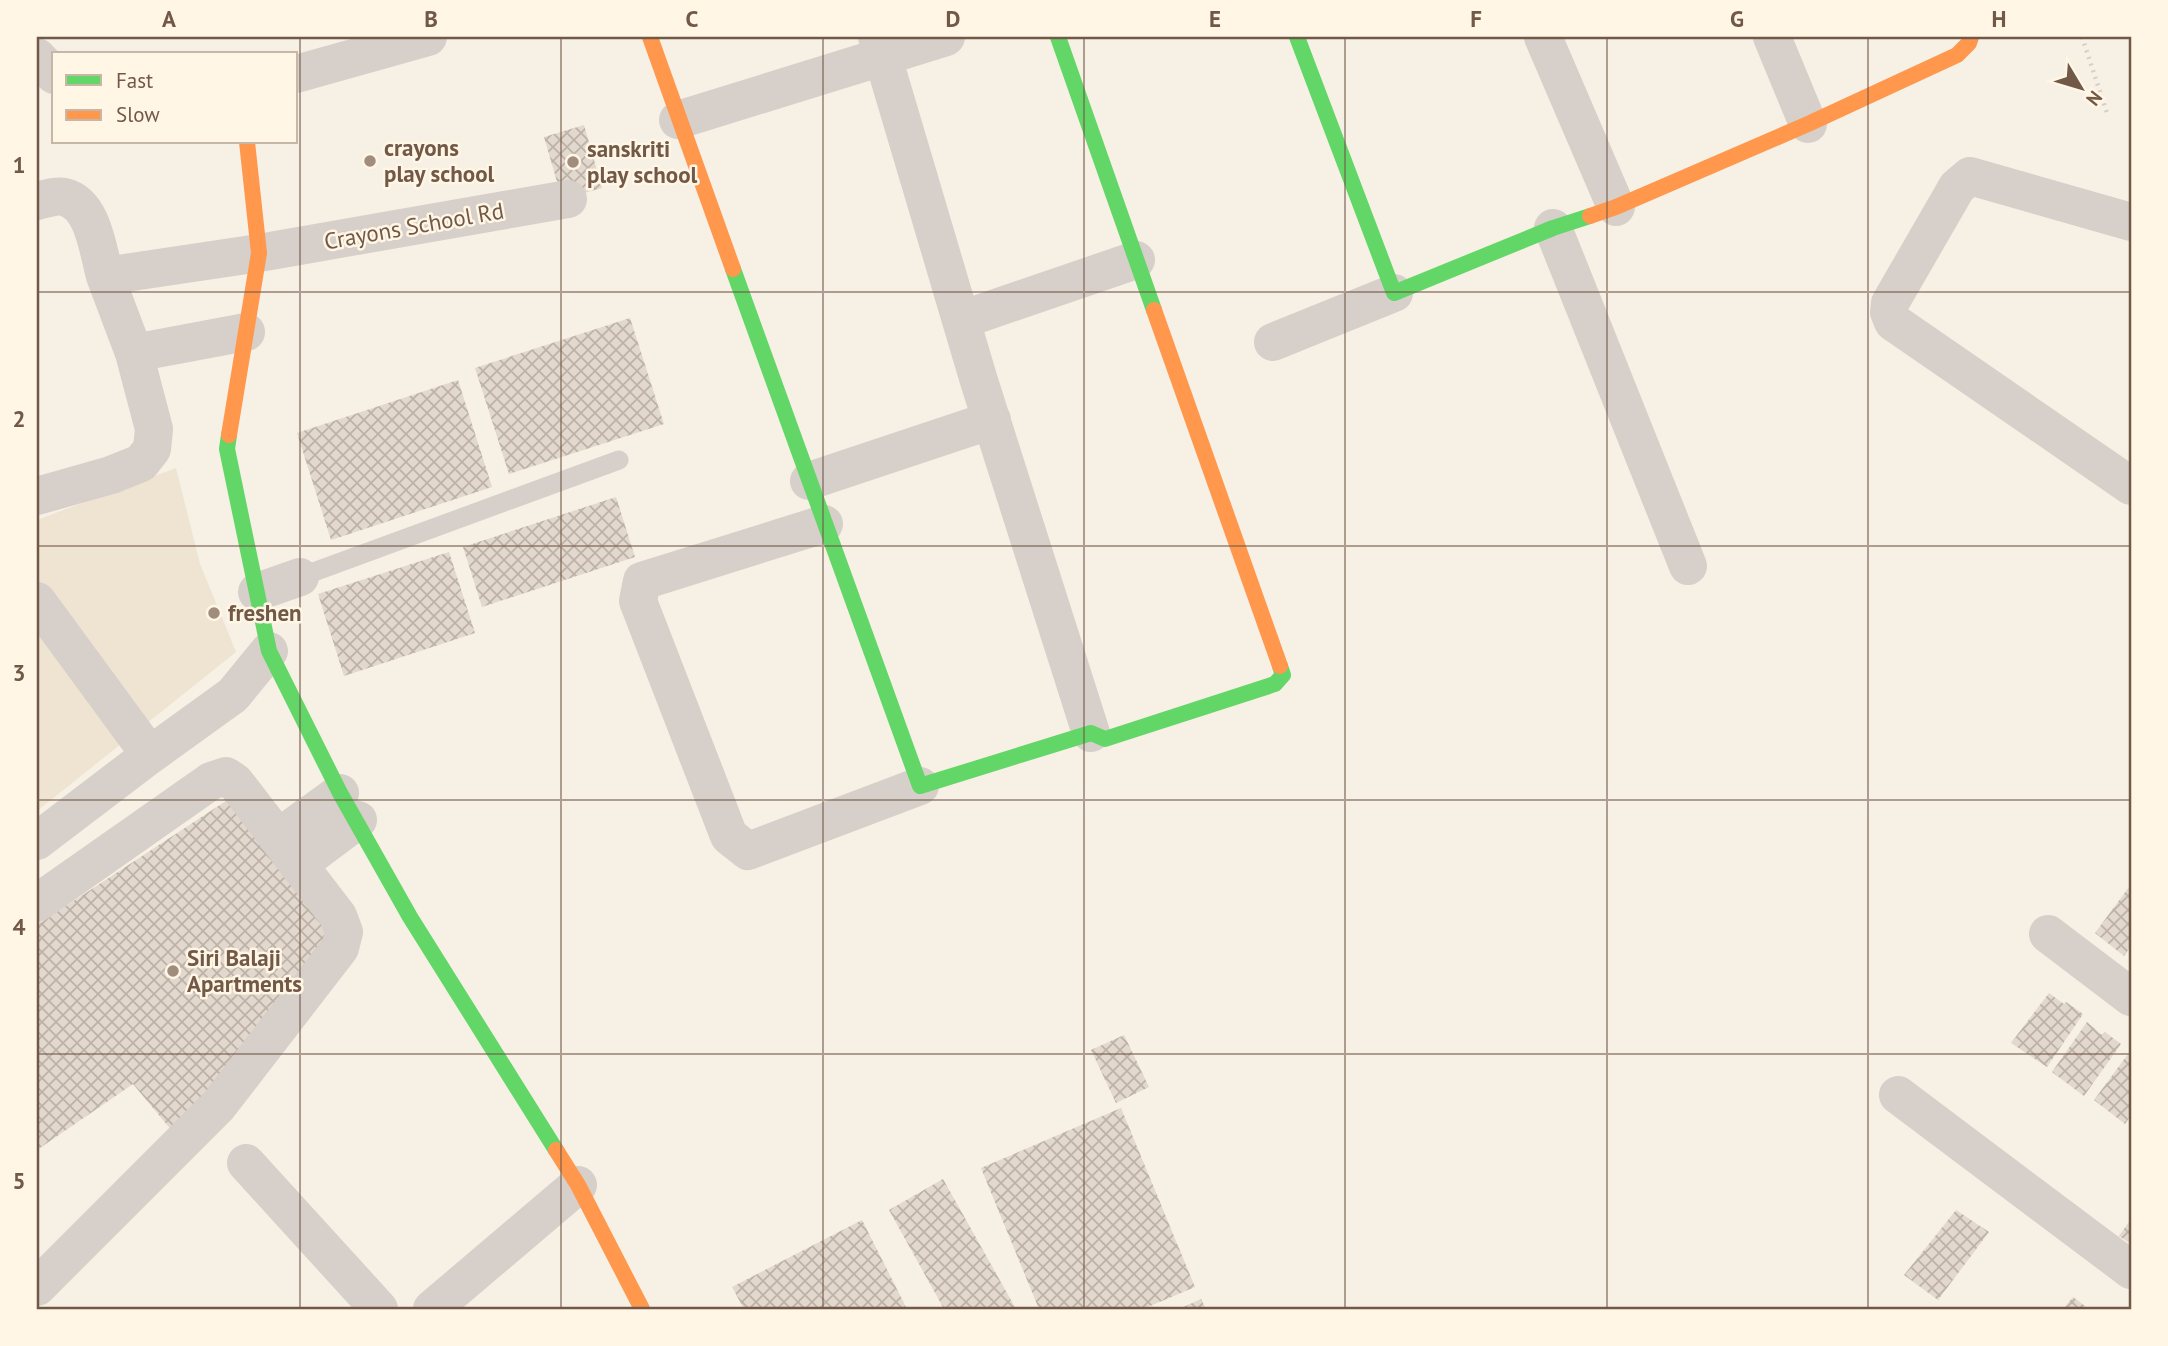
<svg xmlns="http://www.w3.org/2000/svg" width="2168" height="1346" viewBox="0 0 2168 1346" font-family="'PT Sans',sans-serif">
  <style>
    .residential { fill: #efe3d2 }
    .building { fill: url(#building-cross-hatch) }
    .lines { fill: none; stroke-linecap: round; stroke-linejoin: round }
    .path { stroke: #d7cfc8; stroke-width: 4.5; stroke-dasharray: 2 5; stroke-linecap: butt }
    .lane { stroke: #d7cfc9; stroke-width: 19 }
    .street { stroke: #d7cfc9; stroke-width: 38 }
    .fast { stroke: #63d668; stroke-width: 16 }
    .slow { stroke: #ff974d; stroke-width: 16 }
    .grid { fill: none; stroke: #725847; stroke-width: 2; stroke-opacity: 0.55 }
    .poi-dot { fill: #a08d7e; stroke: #fff6e5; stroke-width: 2.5 }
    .labels { text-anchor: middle; stroke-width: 5; stroke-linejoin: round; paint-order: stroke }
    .poi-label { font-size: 23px; font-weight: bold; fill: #725847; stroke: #fff6e5; text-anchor: start }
    .street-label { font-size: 23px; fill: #725847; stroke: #fff6e5 }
    .neatline { fill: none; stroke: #725847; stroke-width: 2.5 }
    .grid-label { font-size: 23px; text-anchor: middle; font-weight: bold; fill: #725847 }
  </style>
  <defs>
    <pattern id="building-cross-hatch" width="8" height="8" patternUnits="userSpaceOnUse" patternTransform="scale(1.75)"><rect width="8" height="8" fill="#e2d8cd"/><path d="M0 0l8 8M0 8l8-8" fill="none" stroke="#bcb2a8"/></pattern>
  </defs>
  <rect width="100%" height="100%" fill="#f6f0e5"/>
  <!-- residential -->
  <path class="residential" d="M176,468L200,564L236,652L37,811V520Z"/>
  <!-- building -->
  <path class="building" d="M584,125L602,188L562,199L544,137Z
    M630,318L664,424L509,474L475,368Z
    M458,380L492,487L331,540L297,433Z
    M616,497L635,557L482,607L463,547Z
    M449,552L475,633L344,676L318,594Z
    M235,795L338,934L173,1132L133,1084L37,1150V925Z
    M2129,887L2131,946L2124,956L2095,933Z
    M2049,993L2064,1004L2066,1002L2083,1014L2047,1067L2011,1043Z
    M2087,1022L2102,1035L2105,1032L2121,1044L2084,1096L2052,1072Z
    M1124,1035L1149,1087L1116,1103L1091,1050Z
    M2128,1054L2131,1057V1115L2125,1124L2094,1100Z
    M1121,1108L1195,1287L1143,1309H1039L981,1168Z
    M943,1179L1016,1309H944L889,1210Z
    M1956,1210L1989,1232L1938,1300L1904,1275Z
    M2131,1219V1244L2119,1236Z
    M862,1220L907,1309H744L732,1287Z
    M2073,1297L2089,1309H2063Z
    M1201,1299L1206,1309H1179Z"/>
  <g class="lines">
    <!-- path -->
    <path class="path" d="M2082,37L2108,116"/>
    <!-- lane -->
    <path class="lane" d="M300,577L619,460"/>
    <!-- street -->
    <path class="street" d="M877,37L979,381L1091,733
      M1543,37L1616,207
      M1772,37L1808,124
      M37,57L54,75
      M296,74L428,37
      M678,120L946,37
      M37,201C45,199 56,195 64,197C94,204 98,252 105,276L259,253L568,199
      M2131,222L1970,176L1957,187L1890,303L1889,312L1893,322L2131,486
      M1553,228L1688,566
      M105,276L134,353
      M961,320L1136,260
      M1273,342L1394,293
      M809,481L992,420
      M37,496L111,475L141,463L152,449L154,429L134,353L246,332
      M824,524L642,581L638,601L729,836L748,851L920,786
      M257,592L300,577
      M37,601L150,755
      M278,838L340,793
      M37,841L150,755L233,695L269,651
      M298,865L358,820
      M37,903L211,781L226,776L235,782L338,916L344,932L340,948L218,1106L37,1287
      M2048,934L2131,997
      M1898,1095L2131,1270
      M246,1163L379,1309
      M432,1309L578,1185"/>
    <!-- fast -->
    <path class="fast" d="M1058,37L1154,310
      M1297,37L1394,293L1553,228L1590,216
      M733,269L920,786L1091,733L1105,739L1275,684L1283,675L1280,666
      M229,435L227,449L269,651L340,793L410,917L556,1150"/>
    <!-- slow -->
    <path class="slow" d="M650,37L733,269
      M1590,216L1616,207L1808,124L1957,55L1969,43L1971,37
      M1154,310L1280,666
      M229,435L259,253L247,142
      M556,1150L578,1185L642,1309"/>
  </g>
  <!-- grid -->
  <path class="grid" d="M300,37V1309M561,37V1309M823,37V1309M1084,37V1309M1345,37V1309M1607,37V1309M1868,37V1309M37,292H2131M37,546H2131M37,800H2131M37,1054H2131"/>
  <!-- markers -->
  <g class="poi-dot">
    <circle cx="370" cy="161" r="7"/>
    <circle cx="573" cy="162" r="7"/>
    <circle cx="214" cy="613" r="7"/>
    <circle cx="173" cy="971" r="7"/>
  </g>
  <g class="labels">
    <!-- poi labels -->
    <g class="poi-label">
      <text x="384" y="156">crayons<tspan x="384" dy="26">play school</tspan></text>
      <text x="587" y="157">sanskriti<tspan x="587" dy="26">play school</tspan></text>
      <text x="228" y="621">freshen</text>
      <text x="187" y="966">Siri Balaji<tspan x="187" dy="26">Apartments</tspan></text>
    </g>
    <!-- street labels -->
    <g class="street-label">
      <text transform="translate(414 226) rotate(-10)" y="8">Crayons School Rd</text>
    </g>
  </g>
  <!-- border -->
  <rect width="2168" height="1346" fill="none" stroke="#fff6e5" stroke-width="77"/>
  <!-- legend -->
  <rect x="52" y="52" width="245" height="91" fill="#fff6e5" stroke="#c7b7a6" stroke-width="2"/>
  <rect x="66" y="75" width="35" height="10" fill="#63d668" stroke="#c7b7a6" stroke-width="2"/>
  <text x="116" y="88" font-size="21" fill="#725847">Fast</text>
  <rect x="66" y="110" width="35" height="10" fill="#ff974d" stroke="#c7b7a6" stroke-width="2"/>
  <text x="116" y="122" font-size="21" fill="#725847">Slow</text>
  <!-- north arrow -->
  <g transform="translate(2081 88) rotate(128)" stroke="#fff6e5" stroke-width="5" paint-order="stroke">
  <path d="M0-5L12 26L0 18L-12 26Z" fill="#725847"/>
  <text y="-10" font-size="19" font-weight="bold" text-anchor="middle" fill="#725847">N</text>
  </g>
  <rect x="38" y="38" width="2092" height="1270" class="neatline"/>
  <g class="grid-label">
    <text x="169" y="27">A</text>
    <text x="431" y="27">B</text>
    <text x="692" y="27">C</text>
    <text x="953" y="27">D</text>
    <text x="1215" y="27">E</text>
    <text x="1476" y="27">F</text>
    <text x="1737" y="27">G</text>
    <text x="1999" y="27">H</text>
    <text x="19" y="173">1</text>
    <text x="19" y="427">2</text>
    <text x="19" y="681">3</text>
    <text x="19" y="935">4</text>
    <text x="19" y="1189">5</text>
  </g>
</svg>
